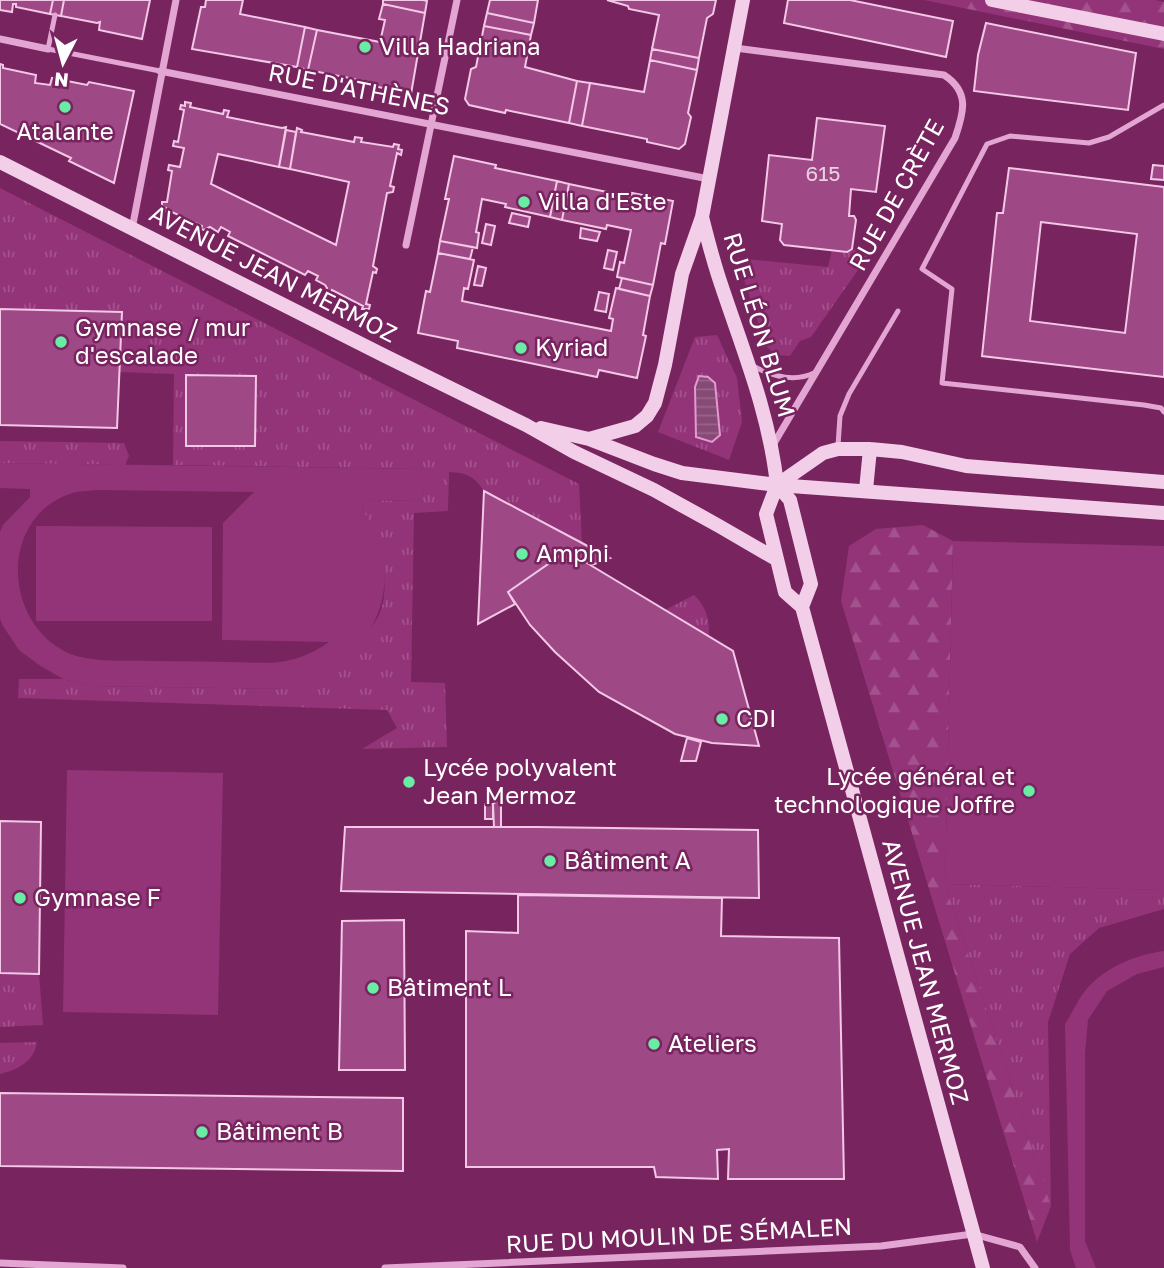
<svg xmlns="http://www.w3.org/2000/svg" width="1164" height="1268" viewBox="0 0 1164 1268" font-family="'Golos Text',sans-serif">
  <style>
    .grass { fill: url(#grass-tufts); fill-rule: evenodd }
    .forest { fill: url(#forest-firs) }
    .garden { fill: #933479; fill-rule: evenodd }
    .water { fill: url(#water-rules); stroke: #e499d0; stroke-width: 2 }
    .building { fill: #9f4886; stroke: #f3c8e7; stroke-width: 2; fill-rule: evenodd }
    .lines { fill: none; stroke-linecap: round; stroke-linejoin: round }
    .lane { stroke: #e3a5d2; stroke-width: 5 }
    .street { stroke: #e3a5d2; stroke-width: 7 }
    .secondary { stroke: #f3cee8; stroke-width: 14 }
    .poi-dot { fill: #69eda4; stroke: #78245f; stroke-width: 2.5 }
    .labels { text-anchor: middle; stroke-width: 5; stroke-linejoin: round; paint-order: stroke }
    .number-label { font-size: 21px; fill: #e7d1e1 }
    .poi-label { font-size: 24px; fill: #fff; stroke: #78245f; text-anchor: start }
    .street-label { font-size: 24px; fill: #fff; stroke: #78245f }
  </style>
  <defs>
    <pattern id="grass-tufts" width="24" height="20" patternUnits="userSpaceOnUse" patternTransform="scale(1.75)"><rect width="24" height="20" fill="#933479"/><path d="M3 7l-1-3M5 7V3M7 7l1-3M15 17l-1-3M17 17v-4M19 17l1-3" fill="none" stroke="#a3528d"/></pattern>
    <pattern id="forest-firs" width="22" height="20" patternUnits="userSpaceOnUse" patternTransform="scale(1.75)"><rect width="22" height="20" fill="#933479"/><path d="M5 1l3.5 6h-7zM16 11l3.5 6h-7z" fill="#a3528d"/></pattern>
    <pattern id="water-rules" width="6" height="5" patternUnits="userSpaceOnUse" patternTransform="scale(1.75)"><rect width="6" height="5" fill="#874975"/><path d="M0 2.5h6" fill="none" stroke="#99648a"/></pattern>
  </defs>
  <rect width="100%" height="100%" fill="#78245f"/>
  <!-- grass -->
  <path class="grass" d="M0,188L579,484L582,543L484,491C474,476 467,473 449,472L448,511L414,513L411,682L445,683L447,747L362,749L397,728L387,710L18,698L19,679H63L90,686L289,689C320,680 324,674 346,652C355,643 366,635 373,625C396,596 381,536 362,509L364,500L423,501L424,469L173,465L174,374L120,372L122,312L0,309ZM186,375L256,376L254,446H186Z
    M832,250H872L811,337L800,341L790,356L776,355L766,346L737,258L828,267Z
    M717,335L737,378L742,422L729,460L658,432L695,337Z
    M0,441L124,443L129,456L125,465L0,463Z
    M694,595C706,606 710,620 709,636L665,610Z
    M945,884L1164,890V909L1099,928L1070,954L1048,1022L1051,1206Z
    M0,973L39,974L43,1025L0,1027Z
    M37,1042C34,1062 17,1070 0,1074V1043Z"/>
  <!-- forest -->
  <path class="forest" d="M924,0H1155L1164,2V49Z
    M923,525L953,541L945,884L1051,1206L1037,1242L841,601L849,546L876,529Z"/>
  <!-- garden -->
  <path class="garden" d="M0,463L425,469L423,501L364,500L362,509C392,552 393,601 361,644C355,652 347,662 339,668C324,678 307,684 289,689L90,686L63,679L39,665L19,650L3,626L0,619V532L3,525L30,497V489L0,488ZM97,490L254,492L223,523L222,640L329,642C311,655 293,661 271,663C230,662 188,661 147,661C122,660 92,663 68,653C0,621 0,512 76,492C82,491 90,491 97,490Z
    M36,526L212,527V621H36Z
    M953,541L1164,546V890L945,884Z
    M67,770L223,773L218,1015L63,1012Z
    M1164,951V967L1137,974L1107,991L1088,1020L1085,1054V1241L1096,1268H1076L1070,1250L1065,1024C1071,1015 1076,1004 1082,995C1100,969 1134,955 1164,951Z"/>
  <!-- water -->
  <path class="water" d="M699,376L708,377L715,383L720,435L712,442L696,437L695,387Z"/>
  <!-- building -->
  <path class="building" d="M0,0H53L50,14L16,7V4H13L12,12L0,10Z
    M53,0H64L61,16L50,14Z
    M64,0H150L142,39L99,30L100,22L97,23L61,16Z
    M206,0H243L240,14L305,27L297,67L192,49L201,7H205Z
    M383,0H423L427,1L425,13L383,4Z
    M490,0H538L534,23L487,13Z
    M607,0H716L713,14L707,18L699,58L652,49L659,15L629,9L628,6Z
    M788,0H850L953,21L946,57L784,23Z
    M383,4L425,13L411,94L369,85L370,82L308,70L317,30L380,42L385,20L379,19Z
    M487,13L534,23L531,35L484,26Z
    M986,23L1136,53L1128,110L974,91L978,55Z
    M484,26L531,35L525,67L577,81L569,123L506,110L505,113L469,105L465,99L471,69L476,67Z
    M305,27L317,30L308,70L297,67Z
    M652,49L699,58L697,70L650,60Z
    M650,60L697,70L688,113L691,117L685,144L679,149L647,142V139L582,126L590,83L644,92Z
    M0,64L3,65V68L36,75L35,83L50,85L52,78L87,85L89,82L134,91L114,183L69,161L71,158L0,124Z
    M577,81L590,83L582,126L569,123Z
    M185,102L191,103L190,107L223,114L224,110L229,111L227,117L282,128L286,127L279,167L218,154L211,184L336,245L349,182L290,169L297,128L302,130L301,132L354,142L355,137L362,138L361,142L393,147L394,144L399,145L398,149L402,150L401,155L397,153L390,186L394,187L393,192L387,193L373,266L377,269L376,273L373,272L366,304L370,305L369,309H362L363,306L332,290L331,294L326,291L327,288L325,285L316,280L318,276L308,271L305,275L228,236L230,232L221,227L218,232L210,227L204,230L201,229L202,226L170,211V213L165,211L166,208L162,206V202H167L172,171L168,170L169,165L180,167L184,148L173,146L174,141L178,142L184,110L180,109L181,105L185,106Z
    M817,118L885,126L876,192L851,189L849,216H854L856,220L852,249L847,252L784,245L780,240L782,224L762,221L769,155L812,160Z
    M286,130L296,132L290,169L279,167Z
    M454,156L496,165L495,168L557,181L550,217L505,207L506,204L482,199L476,232L479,233L477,248L440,241L449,199H445Z
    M1153,165L1164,166V180L1151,179Z
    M1009,168L1164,187V377L982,356L997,213H1003ZM1041,222L1137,234L1125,333L1030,321Z
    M557,181L569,184L562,220L550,217Z
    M569,184L631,197L632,193L673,201L665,244L661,243L653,285L617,277L620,262L624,263L631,230L607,225L606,229L562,220Z
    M512,213L530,217L528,227L509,223Z
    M486,224L495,226L491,245L482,243Z
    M581,228L600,232L597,241L580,238Z
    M440,241L473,247L470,259L438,253Z
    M608,250L617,252L613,270L604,268Z
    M438,253L474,260L468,289L464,288L462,301L611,331L613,319L609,318L616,288L650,296L643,335L646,336L637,378L599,370L597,377L457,348L458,341L418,333L426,291L430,292Z
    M478,266L486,268L482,286L474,285Z
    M622,278L653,285L650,296L619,289Z
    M599,292L609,294L606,312L595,310Z
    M0,309L122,312L117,428L0,425Z
    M186,375L256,376L255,446H186Z
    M484,491L582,543L610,558L592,565L567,551L508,592L515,604L478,624Z
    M567,551L733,651L759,746L712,743L675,734L599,692L555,652L530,625L508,592Z
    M687,738L701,742L696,761H681Z
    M501,798V827H494L493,804Z
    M485,804H493V819H485Z
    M0,821L41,822L39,974L0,973Z
    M345,827H537L758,830L759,898L341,891Z
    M518,895L722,898L721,936L839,938L844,1179H728L729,1149L717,1150L718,1179L656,1177L654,1167H466V931L518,933Z
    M404,920L405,1070H339L342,921Z
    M0,1093L403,1098V1171L0,1166Z"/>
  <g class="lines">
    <!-- lane -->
    <path class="lane" d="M55,15L48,49L160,71
      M1164,105L1109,137L1089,143L1010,136L987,144L922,269L952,289L942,383L1144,405L1161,408L1164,412
      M751,365C771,376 793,383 814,373
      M838,446L840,416L849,394L898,311"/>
    <!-- street -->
    <path class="street" d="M0,39L48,49
      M735,48L944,75C970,92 964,112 955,138L773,445
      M160,71L709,179
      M132,229L176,0
      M406,245L457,0
      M0,1263L123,1268
      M385,1268L881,1246L973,1234L1020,1247L1035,1268"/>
    <!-- secondary -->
    <path class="secondary" d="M992,0L1164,34
      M0,162L385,356L526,425L574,452L654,490L719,526L776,559
      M702,217C707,237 712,256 718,275C741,346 769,410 777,485
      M541,428L589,439L654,464L682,473L777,485L1164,513
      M589,439L635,426L647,416L655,403L665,365L682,274L702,217L743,0
      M777,485L790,500L811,584L802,607
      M866,490L870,449
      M983,1268L802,607L785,592L766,514L777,485L823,453L838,449H870L902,452L966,466L1164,482"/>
  </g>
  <!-- markers -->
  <g class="poi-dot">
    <circle cx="365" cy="47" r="7"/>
    <circle cx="65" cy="107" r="7"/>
    <circle cx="524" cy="202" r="7"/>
    <circle cx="61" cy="342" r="7"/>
    <circle cx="521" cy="348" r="7"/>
    <circle cx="522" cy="554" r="7"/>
    <circle cx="722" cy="719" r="7"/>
    <circle cx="409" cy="782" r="7"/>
    <circle cx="1029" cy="791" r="7"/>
    <circle cx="550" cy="861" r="7"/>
    <circle cx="20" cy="898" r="7"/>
    <circle cx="373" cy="988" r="7"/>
    <circle cx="654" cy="1044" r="7"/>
    <circle cx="202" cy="1132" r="7"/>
  </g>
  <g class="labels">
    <!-- number labels -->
    <g class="number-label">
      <text x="823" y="181">615</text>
    </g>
    <!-- poi labels -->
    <g class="poi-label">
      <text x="379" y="55">Villa Hadriana</text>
      <text x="65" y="140" text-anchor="middle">Atalante</text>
      <text x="538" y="210">Villa d'Este</text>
      <text x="75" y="336">Gymnase / mur<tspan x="75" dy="28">d'escalade</tspan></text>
      <text x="535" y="356">Kyriad</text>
      <text x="536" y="562">Amphi</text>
      <text x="736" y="727">CDI</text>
      <text x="423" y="776">Lycée polyvalent<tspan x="423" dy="28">Jean Mermoz</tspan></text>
      <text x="1015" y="785" text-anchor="end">Lycée général et<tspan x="1015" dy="28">technologique Joffre</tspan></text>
      <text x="564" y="869">Bâtiment A</text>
      <text x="34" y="906">Gymnase F</text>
      <text x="387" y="996">Bâtiment L</text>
      <text x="668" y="1052">Ateliers</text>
      <text x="216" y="1140">Bâtiment B</text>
    </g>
    <!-- street labels -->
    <g class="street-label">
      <text transform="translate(359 90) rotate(11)" y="8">RUE D'ATHÈNES</text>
      <text transform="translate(897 195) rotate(-61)" y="8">RUE DE CRÈTE</text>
      <text transform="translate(273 274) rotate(27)" y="8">AVENUE JEAN MERMOZ</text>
      <text transform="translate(759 325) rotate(73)" y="8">RUE LÉON BLUM</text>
      <text transform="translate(925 972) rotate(75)" y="8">AVENUE JEAN MERMOZ</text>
      <text transform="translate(679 1236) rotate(-3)" y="8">RUE DU MOULIN DE SÉMALEN</text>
    </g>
  </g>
  <!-- north arrow -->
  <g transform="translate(63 63) rotate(186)" stroke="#78245f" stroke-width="5" paint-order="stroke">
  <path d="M0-5L12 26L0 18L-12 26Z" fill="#ffffff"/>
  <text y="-10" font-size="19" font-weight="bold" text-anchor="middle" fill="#ffffff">N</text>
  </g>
</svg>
